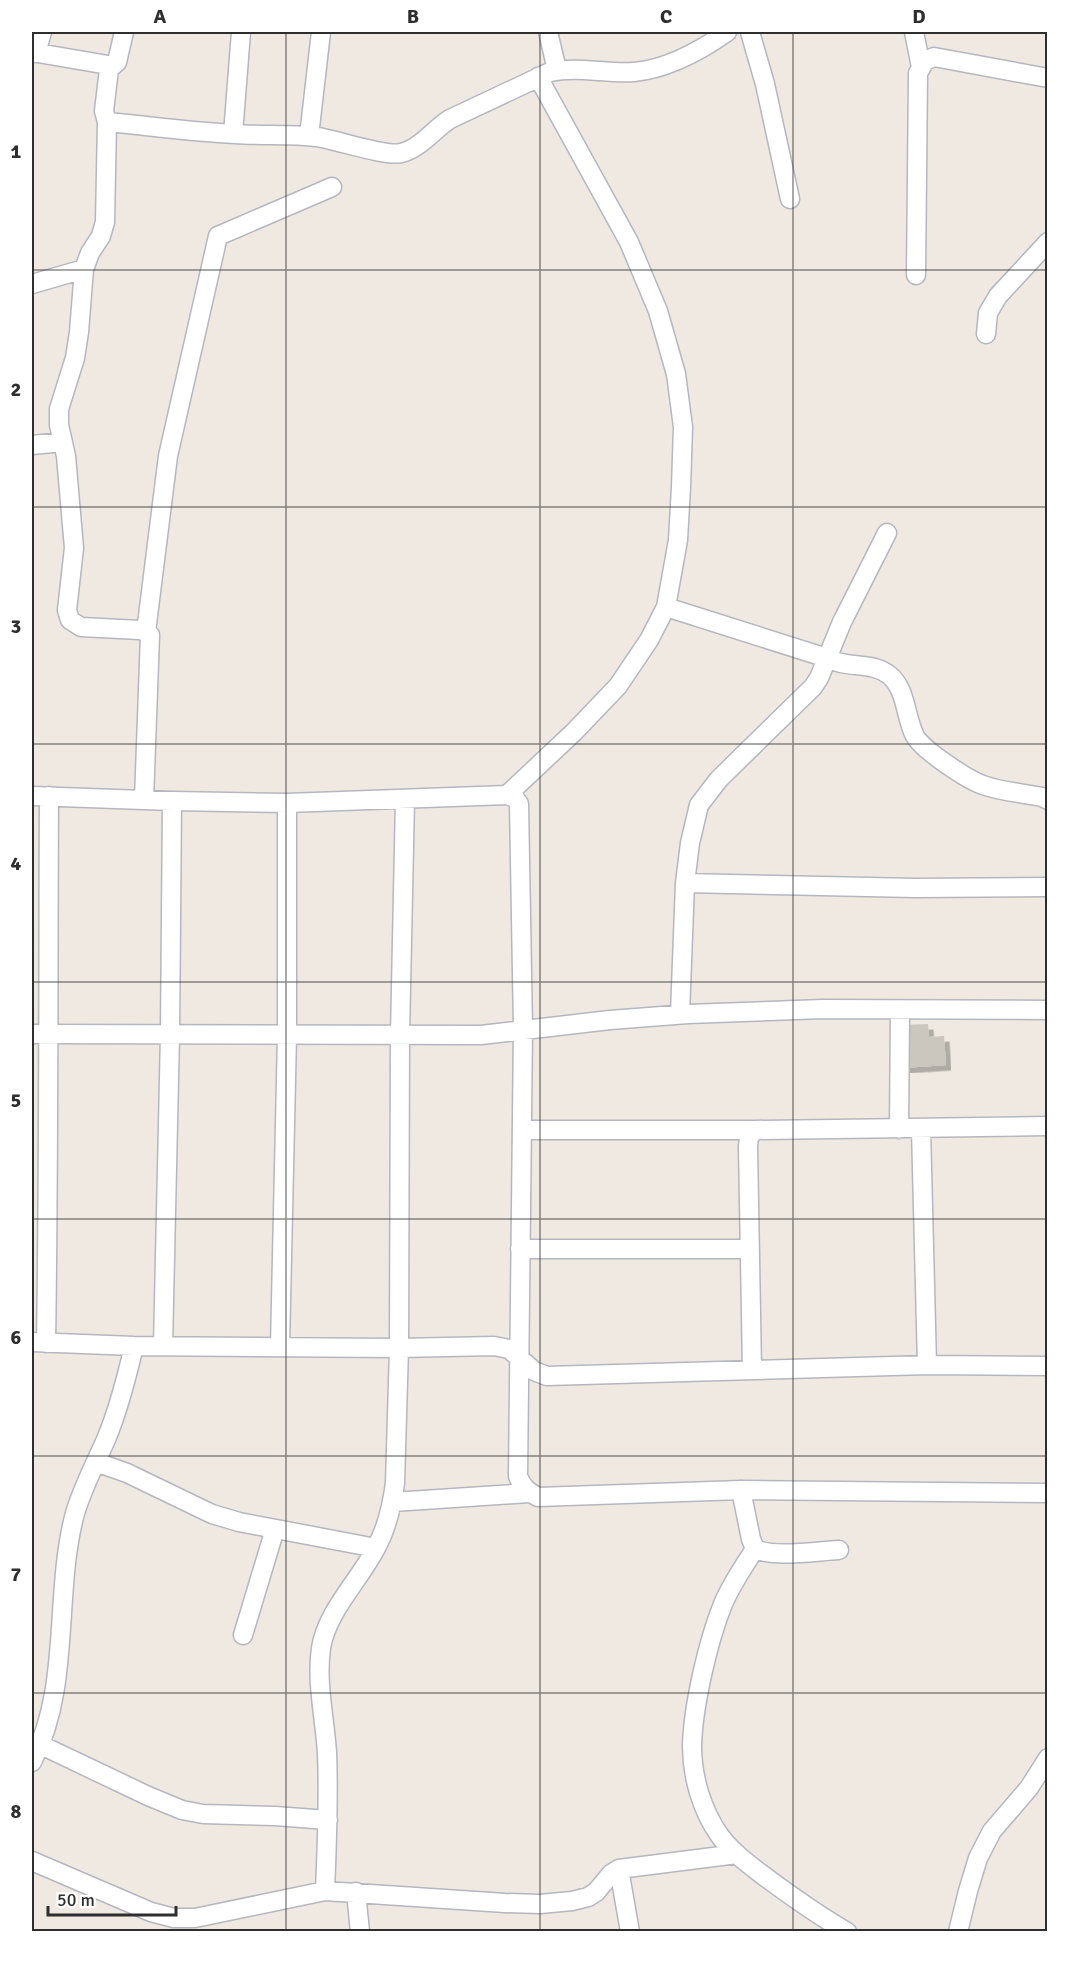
<svg xmlns="http://www.w3.org/2000/svg" width="1079" height="1963" viewBox="0 0 1079 1963" font-family="Signika,sans-serif">
  <style>
    .building { fill: #cbc7bf; filter: url(#shadow) }
    .lines { fill: none; stroke-linecap: round; stroke-linejoin: round }
    .minor-casing { stroke: #b4b7c1; stroke-width: 21 }
    .minor { stroke: #fff; stroke-width: 18 }
    .grid { fill: none; stroke: #2e2e2e; stroke-width: 1.5; stroke-opacity: 0.55 }
    .neatline { fill: none; stroke: #2e2e2e; stroke-width: 2 }
    .grid-label { font-size: 20px; text-anchor: middle; font-weight: bold; fill: #2e2e2e }
  </style>
  <defs>
    <filter id="shadow"><feDropShadow dx="5.5" dy="5.5" stdDeviation="0" flood-color="#0004"/></filter>
  </defs>
  <rect width="100%" height="100%" fill="#efe9e1"/>
  <!-- building -->
  <path class="building" d="M928,1024L929,1037L944,1036L946,1065L903,1068L900,1025Z"/>
  <g class="lines">
    <!-- minor casing -->
    <g class="minor-casing">
      <path id="minor" d="M548,32L557,70
        M750,32L765,84L790,199
        M914,32L921,67
        M32,52L108,65L109,69L104,111L107,122C150,126 192,132 235,134C262,136 289,134 317,137C337,140 386,157 401,153C420,149 434,129 450,119L550,72C578,66 606,74 634,72C667,69 700,51 727,32
        M36,53L42,32
        M109,69L117,62L124,32
        M107,122L105,222L101,236L90,253L84,269L79,332L75,358L59,409V425L66,456L74,548L67,610L70,620L81,627L140,630L146,632L150,635L144,800
        M233,134L241,32
        M309,136L321,32
        M916,275L918,73L925,61L934,57L1048,78
        M32,284L84,269
        M986,334L988,313L998,296L1048,242
        M32,445L63,442
        M666,607L827,658C846,669 872,661 889,675C906,688 905,715 914,734C919,748 968,780 983,785C1002,792 1023,793 1042,797L1048,800
        M146,632L168,456L218,236L332,187
        M507,795L574,732L618,686L649,640L666,607L678,540L681,487L683,427L676,374L658,311L629,242L538,77
        M32,796L172,801L287,803L507,795L515,798L519,804L523,1029L518,1476C522,1487 528,1492 538,1497L741,1490L1048,1493
        M685,883L915,888L1048,887
        M680,1014L685,883L690,843L699,805L719,779L813,687L819,678L842,622L887,533
        M32,1034L481,1035L610,1020L688,1014L823,1009L1048,1010
        M899,1129L900,1010
        M921,1129L927,1365
        M522,1130H754
        M520,1249H749
        M32,1342L134,1346L399,1348L494,1346L509,1349L534,1371L547,1376L927,1365L1048,1366
        M46,1343C49,1161 48,978 49,796
        M163,1346L170,1034L172,801
        M280,1346L287,1035V803
        M752,1370L748,1146L749,1138L754,1130L1048,1126
        M96,1462L127,1473L212,1514L239,1522L376,1548
        M741,1490L751,1539L755,1549C775,1558 816,1551 839,1550
        M393,1502L529,1493
        M755,1549C743,1567 731,1585 723,1604C708,1641 693,1706 692,1746C692,1777 702,1811 720,1836C731,1851 746,1862 760,1873C788,1894 816,1914 847,1932
        M243,1635L275,1529
        M41,1745L148,1796L182,1810L203,1814L275,1816L328,1820
        M32,1762C71,1687 54,1597 74,1517C81,1490 96,1463 107,1437C119,1408 127,1376 134,1346
        M32,1861L151,1912L174,1918H195L325,1891L505,1903L540,1904L572,1901L588,1897L596,1892L611,1874L619,1869L737,1854
        M619,1869L630,1932
        M325,1891C327,1845 329,1799 327,1753C325,1719 316,1683 321,1648C327,1611 359,1581 376,1548C387,1528 392,1506 395,1483L399,1348L400,1035L405,799
        M356,1892L360,1932
        M958,1932L968,1891L978,1858L992,1831L1029,1788L1048,1758"/>
    </g>
    <!-- minor -->
    <use href="#minor" class="minor"/>
  </g>
  <!-- grid -->
  <path class="grid" d="M286,32V1932M540,32V1932M793,32V1932M32,270H1048M32,507H1048M32,744H1048M32,982H1048M32,1219H1048M32,1456H1048M32,1693H1048"/>
  <!-- border -->
  <rect width="1079" height="1963" fill="none" stroke="#ffffff" stroke-width="66"/>
  <!-- scale -->
  <path d="M48 1906v9h128v-9" fill="none" stroke="#2e2e2e" stroke-width="3"/>
  <text x="57" y="1906" font-size="18" fill="#2e2e2e" stroke="#ffffff" stroke-width="4.5" paint-order="stroke">50 m</text>
  <rect x="33" y="33" width="1013" height="1897" class="neatline"/>
  <g class="grid-label">
    <text x="160" y="23">A</text>
    <text x="413" y="23">B</text>
    <text x="666" y="23">C</text>
    <text x="919" y="23">D</text>
    <text x="16" y="158">1</text>
    <text x="16" y="396">2</text>
    <text x="16" y="633">3</text>
    <text x="16" y="870">4</text>
    <text x="16" y="1107">5</text>
    <text x="16" y="1344">6</text>
    <text x="16" y="1581">7</text>
    <text x="16" y="1818">8</text>
  </g>
</svg>
